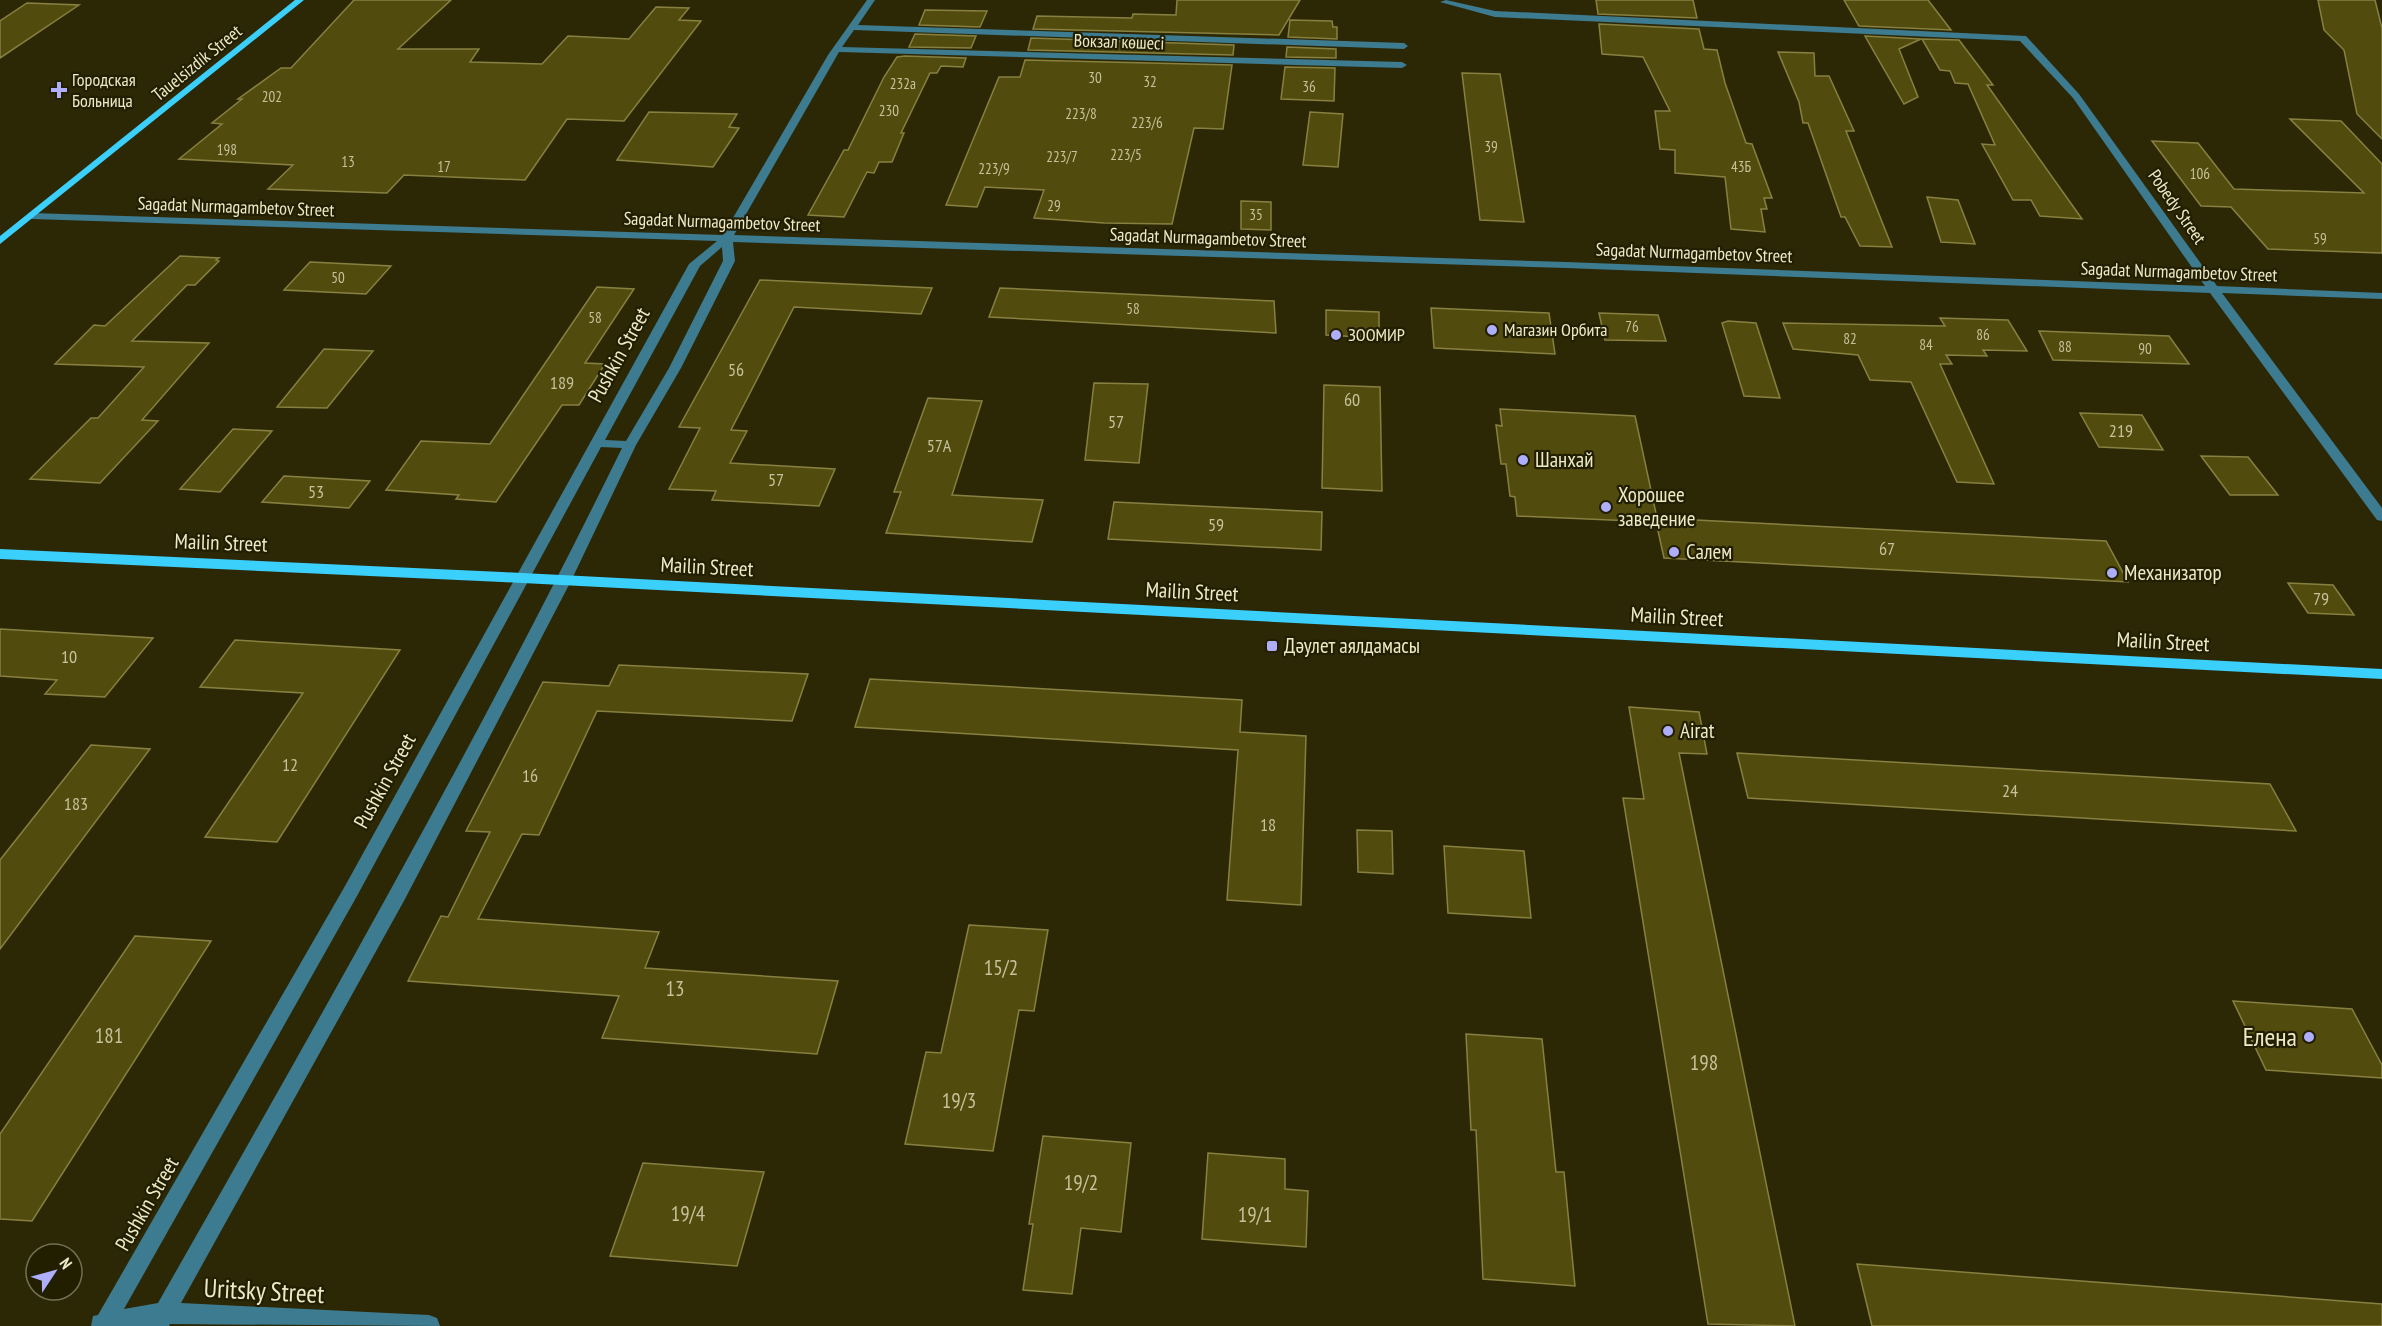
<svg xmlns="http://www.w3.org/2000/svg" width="2382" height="1326" viewBox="0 0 2382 1326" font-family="'PT Sans Narrow',sans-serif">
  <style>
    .building { fill: #524b0e; stroke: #878041; stroke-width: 1.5 }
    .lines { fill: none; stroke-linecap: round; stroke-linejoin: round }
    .minor { fill: #3d7b90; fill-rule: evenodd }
    .major { fill: #3bcffb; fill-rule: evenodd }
    .poi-dot { fill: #aeaefb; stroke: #221e00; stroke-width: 2 }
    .labels { text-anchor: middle; stroke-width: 4.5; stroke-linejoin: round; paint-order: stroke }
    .far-number-label { font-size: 15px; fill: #c6c29b }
    .far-street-label { font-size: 18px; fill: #edeaca; stroke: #221e00 }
    .far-poi-label { font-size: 18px; fill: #edeaca; stroke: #221e00; text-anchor: start }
    .number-label { font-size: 18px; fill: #c6c29b }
    .street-label { font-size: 21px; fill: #edeaca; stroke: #221e00 }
    .poi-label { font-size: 21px; fill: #edeaca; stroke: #221e00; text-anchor: start }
    .near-number-label { font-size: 21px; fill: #c6c29b }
    .near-poi-label { font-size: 26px; fill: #edeaca; stroke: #221e00; text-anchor: end }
    .near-street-label { font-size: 26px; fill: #edeaca; stroke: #221e00 }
  </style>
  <rect width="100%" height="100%" fill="#2c2805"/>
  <!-- building -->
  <path class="building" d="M354,0H451L398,49H479L470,62L542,64L568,36L629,39L656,7L689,8L679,20L701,21L624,121L567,119L525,180L404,175L387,193L268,189L293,165L179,159L222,124L212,123L242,99H238L281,68H291Z
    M1177,0H1300L1279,35L1033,29L1037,16L1132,18L1133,14L1176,15Z
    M1596,0H1693L1697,18L1598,14Z
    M1844,0H1928L1951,30L1859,26Z
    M2318,0H2375L2382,28V139L2357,114L2344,50L2324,30Z
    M27,3L79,5L0,58V21Z
    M925,10L987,11L980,27L919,25Z
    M1290,20L1332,21L1333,27H1337V39L1288,37Z
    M1599,24L1699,29L1704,49L1717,50L1725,83L1746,143L1752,144L1772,198H1764L1767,209H1761L1765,232L1731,229L1725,177L1675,173V150L1660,149L1655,111H1670L1643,57L1602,54Z
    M915,34L976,36L971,48L909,47Z
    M1865,36L1921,39L1899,49L1918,97L1904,104Z
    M1031,38L1234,45L1233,55L1028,50Z
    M1922,39L1959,40L1993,85H1987L2082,219L2040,216L2031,200H2013L1982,144L1995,145L1968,84L1955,83L1950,71L1940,70Z
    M1287,47L1336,49V58L1286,57Z
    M1778,52L1814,53L1815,76H1829L1854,131H1846L1892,247L1860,246L1845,217H1841L1808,123H1803L1799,102Z
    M905,56L966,58L963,67L941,66L937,73H930L901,133H904L892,162H879L874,173L867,172L844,217L808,215L844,150H848L884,77L897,57Z
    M1025,60L1232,65L1223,129L1194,128L1172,224L1104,223L1034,218L1044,190L985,187L977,207L946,205L999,77H1020Z
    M1285,67L1335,68L1334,101L1281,99Z
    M1462,73L1500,74L1524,222L1480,220Z
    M649,112L737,114L729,127L739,128L713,167L617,160Z
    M1310,112L1343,114L1338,167L1303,165Z
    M2290,119L2341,121L2382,164V253L2268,249L2231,207L2201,206L2152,141L2198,143L2234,189L2364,193Z
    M1927,197L1958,200L1975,244L1941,242Z
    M1241,201L1271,202V230L1241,229Z
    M180,256L219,258L216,260L219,261L195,285H187L132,341L209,343L142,420L158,421L100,483L30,479L91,418H98L144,367L55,364L94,325L105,326Z
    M310,262L391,266L366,294L284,290Z
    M760,280L932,288L921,314L794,307L731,430L747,431L730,463L835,469L819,506L712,500L716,491L669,489L700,428L679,427Z
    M597,287L634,289L585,363L605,364L579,405H562L496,502L456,499L459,495L386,490L421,441L490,444Z
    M1000,288L1274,301L1276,333L989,317Z
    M1431,308L1549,313L1555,354L1434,348Z
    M1326,310L1379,312V338L1326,335Z
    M1599,313L1658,315L1666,341L1605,340Z
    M1940,318L2008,320L2027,351L1983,350L1987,356L1946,355L1952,364H1940L1994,484L1957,482L1911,382L1870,380L1858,355L1793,349L1783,323L1945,326Z
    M1728,321L1756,323L1780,398L1744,396L1722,323Z
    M2039,331L2169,336L2189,364L2053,360Z
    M324,349L373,351L327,408L277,407Z
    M1094,383L1148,384L1139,463L1085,460Z
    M1324,385L1380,387L1382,491L1322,488Z
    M928,398L982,401L952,495L1043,500L1032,542L886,533L901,492H894Z
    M1500,409L1635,416L1657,518L2106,541L2128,582L1664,558L1656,522L1517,516L1515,497L1510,496L1506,464H1501L1496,425L1502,426Z
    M2080,413L2142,415L2163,450L2099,447Z
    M233,429L272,431L220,492L180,489Z
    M2201,456L2248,457L2278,495H2230Z
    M284,476L370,481L349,508L262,502Z
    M1114,502L1322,512L1321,550L1108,539Z
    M2288,583L2333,585L2354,615L2308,613Z
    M0,629L153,638L105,697L45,694L57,680L0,676Z
    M235,640L400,650L277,842L205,837L303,693L200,687Z
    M619,665L808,674L792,721L597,711L539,835L522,834L478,919L659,932L645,968L838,981L817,1054L602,1038L619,996L408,981L441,916L448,917L490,832L466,831L543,682L609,686Z
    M870,679L1242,700L1240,732L1306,736L1301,905L1227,900L1238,750L855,727Z
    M1629,707L1699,712L1707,754L1679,753L1795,1326L1708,1324L1623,798L1644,799Z
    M91,745L150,749L0,949V860Z
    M1737,753L2270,784L2296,831L1748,798Z
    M1357,830L1392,831L1393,874L1358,872Z
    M1444,846L1524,851L1531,918L1448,913Z
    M969,925L1048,930L1034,1011L1019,1010L993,1151L905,1144L926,1052L941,1053Z
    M135,936L211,941L32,1221L0,1219V1134Z
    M2233,1001L2352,1009L2382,1065V1078L2266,1070Z
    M1466,1034L1542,1039L1556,1172H1564L1575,1286L1483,1279L1476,1130H1471Z
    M1043,1136L1131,1143L1121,1232L1081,1228L1072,1294L1023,1290L1033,1224H1029Z
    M1208,1153L1285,1159V1189L1308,1191L1306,1247L1202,1239Z
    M643,1163L764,1172L737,1266L610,1256Z
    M1857,1264L2382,1304V1326H1872Z"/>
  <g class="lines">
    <!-- minor -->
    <path class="minor" d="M867,0H875L858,25L1404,43L1408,46L1404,49L854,30L842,47L1402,62L1407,65L1402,68L839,52L734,235L1566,262L2205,286L2073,98L2020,41L1495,17L1440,2L1446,0L1495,11L2026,36L2079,94L2217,286L2382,293V299L2222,293L2382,508V521L2377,520L2210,293L1566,268L733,242L735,261L681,368L636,445L571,581L405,899L181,1303L429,1315L437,1318L440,1326L170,1324L169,1326H91L93,1316L98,1315L345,886L689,264L717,241L32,219L27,216L32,213L723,235L828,55ZM722,247L723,261L669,368L626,441L605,440L700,266ZM601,447L622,448C479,740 318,1021 158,1303L124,1309L357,896Z"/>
    <!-- major -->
    <path class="major" d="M295,0H304L0,244V236Z
      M0,549L502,572L2382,669V679L502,582L0,559Z"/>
  </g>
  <!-- markers -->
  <g class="poi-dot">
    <path d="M56 81h6v6h6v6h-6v6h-6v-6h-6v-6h6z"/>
    <circle cx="1492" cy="330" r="6"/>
    <circle cx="1336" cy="335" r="6"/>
    <circle cx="1523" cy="460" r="6"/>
    <circle cx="1606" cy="507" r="6"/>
    <circle cx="1674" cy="552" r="6"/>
    <circle cx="2112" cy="573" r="6"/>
    <rect x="1266" y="640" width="12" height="12" rx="3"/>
    <circle cx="1668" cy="731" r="6"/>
    <circle cx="2309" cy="1037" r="6"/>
  </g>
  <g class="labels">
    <!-- far-number labels -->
    <g class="far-number-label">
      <text x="1095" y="83">30</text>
      <text x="1150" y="87">32</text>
      <text x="903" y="89">232а</text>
      <text x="1309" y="92">36</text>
      <text x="272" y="102">202</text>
      <text x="889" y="116">230</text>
      <text x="1081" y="119">223/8</text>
      <text x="1147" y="128">223/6</text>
      <text x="1491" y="152">39</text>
      <text x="227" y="155">198</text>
      <text x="1126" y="160">223/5</text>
      <text x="1062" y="162">223/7</text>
      <text x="348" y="167">13</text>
      <text x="444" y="172">17</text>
      <text x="1741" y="172">43Б</text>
      <text x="994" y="174">223/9</text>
      <text x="2200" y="179">106</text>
      <text x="1054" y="211">29</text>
      <text x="1256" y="220">35</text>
      <text x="2320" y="244">59</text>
      <text x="338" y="283">50</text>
      <text x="1133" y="314">58</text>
      <text x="595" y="323">58</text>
      <text x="1632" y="332">76</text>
      <text x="1983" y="340">86</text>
      <text x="1850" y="344">82</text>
      <text x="1926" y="350">84</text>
      <text x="2065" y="352">88</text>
      <text x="2145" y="354">90</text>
    </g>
    <!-- far-street labels -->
    <g class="far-street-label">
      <text transform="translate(1119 42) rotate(2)" y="6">Вокзал көшесі</text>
      <text transform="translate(197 63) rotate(-39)" y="6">Tauelsіzdіk Street</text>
      <text transform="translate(236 207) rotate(2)" y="6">Sagadat Nurmagambetov Street</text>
      <text transform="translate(2177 207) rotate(55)" y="6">Pobedy Street</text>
      <text transform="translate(722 222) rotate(2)" y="6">Sagadat Nurmagambetov Street</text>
      <text transform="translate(1208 238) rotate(2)" y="6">Sagadat Nurmagambetov Street</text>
      <text transform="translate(1694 253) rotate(2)" y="6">Sagadat Nurmagambetov Street</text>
      <text transform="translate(2179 272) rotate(2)" y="6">Sagadat Nurmagambetov Street</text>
    </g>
    <!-- far-poi labels -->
    <g class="far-poi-label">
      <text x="72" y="86">Городская<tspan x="72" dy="21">Больница</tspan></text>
      <text x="1504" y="336">Магазин Орбита</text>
      <text x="1348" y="341">ЗООМИР</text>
    </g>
    <!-- number labels -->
    <g class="number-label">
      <text x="736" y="376">56</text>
      <text x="562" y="389">189</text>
      <text x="1352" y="406">60</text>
      <text x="1116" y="428">57</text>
      <text x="2121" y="437">219</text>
      <text x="939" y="452">57А</text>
      <text x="776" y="486">57</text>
      <text x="316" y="498">53</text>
      <text x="1216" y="531">59</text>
      <text x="1887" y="555">67</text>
      <text x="2321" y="605">79</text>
      <text x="69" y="663">10</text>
      <text x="290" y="771">12</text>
      <text x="530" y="782">16</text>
      <text x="2010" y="797">24</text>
      <text x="76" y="810">183</text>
      <text x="1268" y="831">18</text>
    </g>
    <!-- street labels -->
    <g class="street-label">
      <text transform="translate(619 355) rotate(-61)" y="7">Pushkin Street</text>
      <text transform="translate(221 543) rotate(2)" y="7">Mailin Street</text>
      <text transform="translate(707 567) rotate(3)" y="7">Mailin Street</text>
      <text transform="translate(1192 592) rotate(3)" y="7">Mailin Street</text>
      <text transform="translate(1677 617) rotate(3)" y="7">Mailin Street</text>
      <text transform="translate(2163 642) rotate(3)" y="7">Mailin Street</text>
      <text transform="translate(385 781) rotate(-61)" y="7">Pushkin Street</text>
      <text transform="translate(147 1204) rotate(-60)" y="7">Pushkin Street</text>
    </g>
    <!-- poi labels -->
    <g class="poi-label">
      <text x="1535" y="467">Шанхай</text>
      <text x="1618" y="502">Хорошее<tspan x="1618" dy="24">заведение</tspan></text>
      <text x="1686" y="559">Салем</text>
      <text x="2124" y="580">Механизатор</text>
      <text x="1284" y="653">Дәулет аялдамасы</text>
      <text x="1680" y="738">Airat</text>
    </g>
    <!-- near-number labels -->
    <g class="near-number-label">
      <text x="1001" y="975">15/2</text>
      <text x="675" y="996">13</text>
      <text x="109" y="1043">181</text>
      <text x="1704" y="1070">198</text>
      <text x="959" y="1108">19/3</text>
      <text x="1081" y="1190">19/2</text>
      <text x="688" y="1221">19/4</text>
      <text x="1255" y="1222">19/1</text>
    </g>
    <!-- near-poi labels -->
    <g class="near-poi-label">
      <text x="2297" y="1046">Елена</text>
    </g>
    <!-- near-street labels -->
    <g class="near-street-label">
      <text transform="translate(264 1291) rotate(3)" y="9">Uritsky Street</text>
    </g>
  </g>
  <!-- north arrow -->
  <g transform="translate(54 1272) rotate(54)"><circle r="28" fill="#221e00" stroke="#737051" stroke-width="1.5"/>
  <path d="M0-4.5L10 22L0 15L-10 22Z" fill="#aeaefb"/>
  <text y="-9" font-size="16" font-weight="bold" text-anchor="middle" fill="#edeaca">N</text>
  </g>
</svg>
